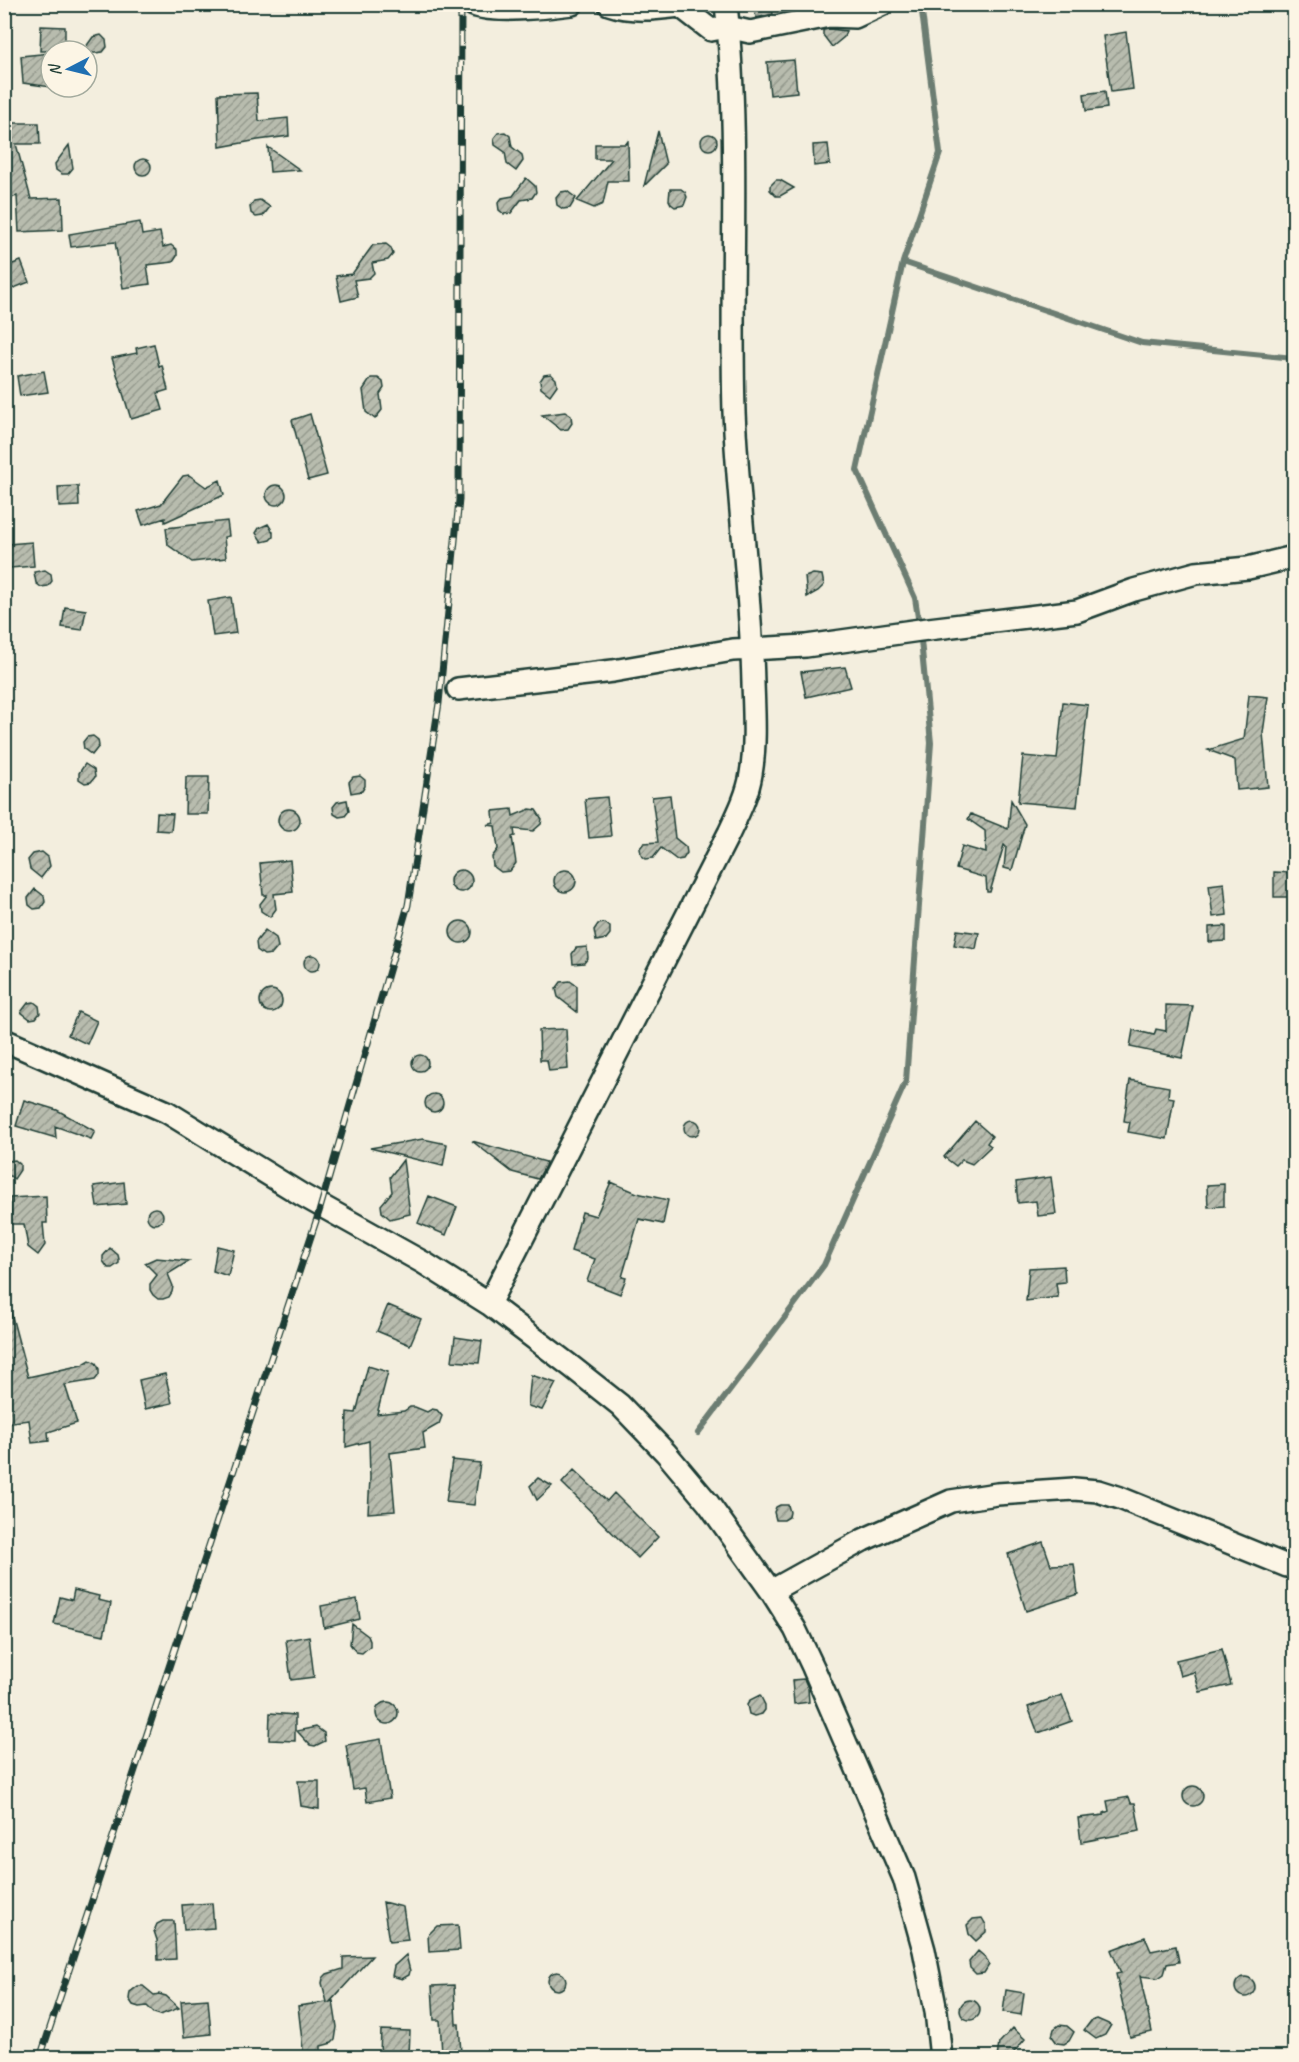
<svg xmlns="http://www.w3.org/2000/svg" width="1299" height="2062" viewBox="0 0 1299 2062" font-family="Caveat,sans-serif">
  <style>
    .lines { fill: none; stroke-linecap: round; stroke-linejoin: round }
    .stream { stroke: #6c7d72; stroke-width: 6 }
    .building { fill: url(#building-hatch); stroke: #1f3d34; stroke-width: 1.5 }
    .minor-casing { stroke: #1f3d34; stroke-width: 26 }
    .minor { stroke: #fcf5e5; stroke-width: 21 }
    .rail-casing { stroke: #1f3d34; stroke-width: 7 }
    .rail { stroke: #fcf5e5; stroke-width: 4.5; stroke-dasharray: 14; stroke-linecap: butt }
  </style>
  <defs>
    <pattern id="building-hatch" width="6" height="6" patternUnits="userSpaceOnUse" patternTransform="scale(1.5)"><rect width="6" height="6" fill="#b8bcae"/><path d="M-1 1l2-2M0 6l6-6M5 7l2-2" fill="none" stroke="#959a8e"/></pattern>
  </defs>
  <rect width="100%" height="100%" fill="#f3eede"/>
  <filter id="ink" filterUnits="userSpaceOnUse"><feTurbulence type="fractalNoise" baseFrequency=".0167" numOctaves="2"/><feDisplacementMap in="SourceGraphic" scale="12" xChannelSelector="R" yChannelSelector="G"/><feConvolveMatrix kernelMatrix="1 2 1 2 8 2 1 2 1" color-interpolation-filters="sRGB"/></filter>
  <g filter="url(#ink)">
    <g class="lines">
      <!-- stream -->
      <path class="stream" d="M903,262L1142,343L1294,358
        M698,1433L824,1265L906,1081L931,743L920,630L915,598L857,470L903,262L940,153L921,4"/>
    </g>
    <!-- building -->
    <path class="building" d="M754,4H772L773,14L756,18Z
      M41,26L65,27V51H40Z
      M830,29L846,31L844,37L832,47L823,35V30Z
      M1126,32L1133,89L1111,92L1103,36Z
      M101,35L106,40L107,47L103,52L87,54V51H83L93,37Z
      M51,53V87L23,83L21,56Z
      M794,60L797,92L770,95L767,62Z
      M1105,91L1107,108L1086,111L1084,94Z
      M257,93L259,121L288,118L289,136L258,140L220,147L218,94Z
      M5,123H39L40,144H16L31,199L62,198L63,230L19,232L17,196L4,200Z
      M658,131L666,164L644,186Z
      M505,132L510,136L512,147L522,155L523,161L516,171L507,164L505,152L495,145L494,138L498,133Z
      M701 142a8 8 0 1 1 16 0a8 8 0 1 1-16 0Z
      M628,141L629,181H608L603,204L594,208L577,201L612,159H595V144H626Z
      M828,144L830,164L814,166L813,145Z
      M69,145L73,168L68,174H62L56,170L55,164Z
      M268,147L300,170L270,172Z
      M135 167a8 8 0 1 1 16 0a8 8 0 1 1-16 0Z
      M526,178L535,186L536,192L532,198L521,200L511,213L504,214L499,210L498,203L502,198L513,196Z
      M776,180H780L794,188L780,196H776L770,190V186Z
      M670,189H681L685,192L687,197L684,205L675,207L671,204L669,200Z
      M567,191L576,198L570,208L563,209L557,205L556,198L561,192Z
      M260,200L270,207L263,216L256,217L251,213L250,207L254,201Z
      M140,222L142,235L160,232L163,247L171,245L177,250V256L173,262L147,265L150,284L123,288L115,242L71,247L69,234Z
      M386,244L391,248L393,254L388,260L372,263L374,273L369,278L354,280L358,297L341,301L336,276L352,274L373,245Z
      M21,261L29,282L4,292V267Z
      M154,344L159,366L162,365L168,390L158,393L163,410L131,419L112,358L137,353L136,348Z
      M44,371L48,392L20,396L17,376Z
      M551,374L556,379L557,385L550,395L541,388L540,381L544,375Z
      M371,378H378L383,382L384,388L380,394L382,410L375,419L366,412L363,390Z
      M565,412L571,416L572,423L568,429L561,430L542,415Z
      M310,414L327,475L308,480L292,420Z
      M189,475L206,487L220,480L224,495L165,522V518L143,525L138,511L161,504L183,476Z
      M266 495a10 10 0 1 1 20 0a10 10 0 1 1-20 0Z
      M78,486L79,506L59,507L58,487Z
      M227,521L229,536L224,537L226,558L192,562L168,545L166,528Z
      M268,524L273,532V537L270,540L262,542L256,533L259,528Z
      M32,542L34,566L10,568L8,544Z
      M45,570L51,574L52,581L48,586L41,587L36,583L34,572Z
      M813,574L822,575L824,585L818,591L807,597L805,577Z
      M231,597L236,633L213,636L208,601Z
      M65,607L86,610L82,630L62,627Z
      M845,667L851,687L806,697L801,672Z
      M1249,695L1268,697L1263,733L1268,787L1237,790L1235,760L1208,750L1244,739Z
      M1063,702L1088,705L1077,807L1018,802L1023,756L1057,759Z
      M93,736L98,740L99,746L92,755L84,749L83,742L87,737Z
      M85,764L94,770L95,777L91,782L85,783L79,779V773Z
      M360,776L365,780V786L362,791L351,793L349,782L353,777Z
      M186,777H209L208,814H185Z
      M670,795L675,838L686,847L687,853L683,859L677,860L661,848L653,858L646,859L641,855L640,848L644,843L658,842L652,797Z
      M607,797L611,836L589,838L585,799Z
      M347,800L349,811L345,816L339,817L334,814L333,807L337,802Z
      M1011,800L1025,824L1012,870L1004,868L1006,847L1004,845L990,892H987L986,878L956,869L962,846L986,853L985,831L968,819L971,814L1008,829Z
      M512,809L513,816L530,809L536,810L542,819L541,824L533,831L514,829L515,836L512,837L516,863L510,871L501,872L493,866L492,857L498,849L495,826L487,825L494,823L493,811Z
      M278 820a11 11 0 1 1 22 0a11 11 0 1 1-22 0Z
      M157,813L173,814L171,831L156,830Z
      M42,852L48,857L50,866L41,878L30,869L28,860L33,854Z
      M290,860L293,892L274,894L276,909L270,917L261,911L260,904L267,895H263L260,863Z
      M450 881a11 11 0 1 1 22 0a11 11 0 1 1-22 0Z
      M554 881a11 11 0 1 1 22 0a11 11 0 1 1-22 0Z
      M1274,872L1294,873V897H1274Z
      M1224,883L1227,915L1213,917L1209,885Z
      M35,889L44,896L45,902L41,908L34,909L29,905L28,898Z
      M450 932a11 11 0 1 1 22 0a11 11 0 1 1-22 0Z
      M605,923L610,927V934L606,939L596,941L594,930L598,924Z
      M1226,926V941L1209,942V927Z
      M265,930L276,938L278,947L272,954L264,955L257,950L256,942Z
      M957,930L979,933L976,949L954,945Z
      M587,947L588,958L584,963L573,964L572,954L576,948Z
      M304 963a8 8 0 1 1 16 0a8 8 0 1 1-16 0Z
      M570,981L577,986V1012L558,997L556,989L561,982Z
      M260 1001a11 11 0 1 1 22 0a11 11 0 1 1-22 0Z
      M34,1002L39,1006L40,1013L36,1018L30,1019L21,1012L28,1003Z
      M1166,1005L1193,1006L1182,1058L1130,1047L1133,1030L1154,1035L1156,1029L1166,1031Z
      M78,1012L97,1021L87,1044L68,1035Z
      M566,1029L568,1069L549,1071L547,1060H540L539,1030Z
      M412 1063a8 8 0 1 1 16 0a8 8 0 1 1-16 0Z
      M1130,1080L1169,1087L1168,1097L1174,1098L1167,1139L1128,1132L1130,1122L1124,1121Z
      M425 1103a9 9 0 1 1 18 0a9 9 0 1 1-18 0Z
      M24,1100L57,1110L95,1131L91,1139L55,1126L56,1138L16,1126Z
      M684 1128a8 8 0 1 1 16 0a8 8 0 1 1-16 0Z
      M975,1121L992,1136L987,1143L991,1146L972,1164L962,1160L956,1166L944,1157Z
      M423,1139L447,1144L443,1166L370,1148Z
      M472,1141L546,1162L545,1166L538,1179L512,1172Z
      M15,1160L20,1164V1170L14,1179L5,1172V1166L8,1161Z
      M403,1160L410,1214L390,1219L382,1212L381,1205L392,1192L390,1177Z
      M1051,1177L1056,1214L1038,1216L1036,1201L1018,1203L1016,1182Z
      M124,1182L126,1204L97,1207L94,1186Z
      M611,1182L637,1193L668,1200L663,1224L639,1219L622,1277L626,1278L620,1294L587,1281L595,1259L571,1251L582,1212L596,1216Z
      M1224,1184V1206L1208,1207L1207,1185Z
      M46,1196L47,1223H43L45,1245L38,1255L28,1247L24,1224H11L10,1198Z
      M429,1196L457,1207L446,1235L418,1223Z
      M147 1216a8 8 0 1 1 16 0a8 8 0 1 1-16 0Z
      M217,1246L234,1250L228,1276L213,1271Z
      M110,1248L118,1255L119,1259V1263L112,1268H108L103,1261V1256Z
      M156,1258L189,1261L168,1274L173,1286L172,1292L169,1297L163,1299H158L153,1295L150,1290V1284L157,1275L145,1263Z
      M1064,1266L1065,1282L1056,1283L1058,1297L1026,1301L1029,1268Z
      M388,1305L421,1319L410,1345L377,1331Z
      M10,1309L28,1377L82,1365L90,1360L96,1363L99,1369V1375L95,1380L65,1385L77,1423L48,1432L49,1441L32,1443L29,1420L4,1423V1310Z
      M455,1337L482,1341L479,1363L452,1361Z
      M368,1366L388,1372L377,1414L404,1411L410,1407H415L427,1412L432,1409L437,1410L442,1416L439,1424L423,1433L425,1448L390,1453L395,1511L368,1513L370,1478L369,1441L346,1447L347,1412L356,1413Z
      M165,1374L172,1403L145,1409L139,1380Z
      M531,1375L556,1383L542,1410L528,1406Z
      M452,1460L480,1463L474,1505L446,1502Z
      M574,1470L607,1501L614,1493L658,1537L638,1558L562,1483Z
      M538,1478L552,1486L537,1500L530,1486Z
      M780,1505H788L790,1512L789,1517L784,1520H776L774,1512L776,1507Z
      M1043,1542L1051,1565L1074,1564L1078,1594L1026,1611L1008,1554Z
      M74,1590L99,1596L98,1600L111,1603L104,1635L54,1624L60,1597L72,1600Z
      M357,1599L360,1619L324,1628L321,1606Z
      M352,1624L368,1636L370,1641V1646L362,1653L356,1652L350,1644Z
      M309,1636L314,1677L291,1680L286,1640Z
      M1222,1649L1231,1685L1200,1692L1194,1672L1180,1676L1176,1660Z
      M804,1679L808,1688L809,1702L794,1704L792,1680Z
      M760,1695L765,1705V1710L762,1714L754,1716L749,1714L747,1705L750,1700Z
      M1062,1695L1072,1721L1038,1733L1028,1707Z
      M376 1713a11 11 0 1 1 22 0a11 11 0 1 1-22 0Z
      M270,1713L295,1715V1741L269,1740Z
      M316,1727L324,1733L325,1741L315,1746L310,1745L297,1731Z
      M381,1739L390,1798L367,1802L365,1788L353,1790L346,1745Z
      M298,1781H319V1809L301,1806Z
      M1183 1796a10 10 0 1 1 20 0a10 10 0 1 1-20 0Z
      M1129,1797L1131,1803H1135L1140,1831L1081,1842L1078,1818L1104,1815V1813L1109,1811L1107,1801Z
      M383,1902L403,1907L408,1940L389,1942Z
      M212,1903L214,1928L184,1930L182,1905Z
      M982,1918L986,1925V1932L976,1941L969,1934L967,1925L973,1919Z
      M163,1921H174L176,1959L158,1960L157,1940L154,1931L157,1924Z
      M458,1925L460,1950L429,1952L428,1935L437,1926Z
      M1145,1937L1151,1951L1176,1946L1179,1962L1167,1964L1164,1974L1158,1978L1140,1976L1152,2032L1130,2037L1116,1974L1121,1973L1111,1950Z
      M978,1951L986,1958L989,1965L984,1973L976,1974L970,1968L969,1962Z
      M406,1955L410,1971L409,1975L402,1979L392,1976L394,1966Z
      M372,1956L330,2002L333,2001L337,2027L335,2040L332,2043L321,2046V2058H304L298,2006L327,2002L322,1983L323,1978L327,1974L343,1969V1957Z
      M548 1981a9 9 0 1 1 18 0a9 9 0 1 1-18 0Z
      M1235 1987a10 10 0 1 1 20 0a10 10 0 1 1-20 0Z
      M454,1985L456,2024H459L461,2053L442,2054L440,2020H434L432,1986Z
      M138,1986H143L154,1995L159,1994L166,1996L179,2008L160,2015L154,2013L147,2006L139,2007L133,2005L129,1999L130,1992Z
      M1006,1990L1024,1993L1021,2015L1003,2012Z
      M208,1999L211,2034L184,2037L181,2001Z
      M960 2010a10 10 0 1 1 20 0a10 10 0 1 1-20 0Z
      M1097,2019L1111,2025L1105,2035L1096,2039L1084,2030L1091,2021Z
      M1059,2025L1067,2026L1074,2032L1069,2041L1064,2044L1057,2043L1052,2036L1054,2029Z
      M1013,2028L1025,2039L1009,2058H997L999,2043Z
      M381,2030L410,2031L409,2055L380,2054Z"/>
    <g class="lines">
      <!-- minor casing -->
      <g class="minor-casing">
        <path id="minor" d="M472,4C488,14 551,7 572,4
          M609,4C632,12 656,9 680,6L711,30L728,27L750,32L829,16L855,17L883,4
          M458,689L613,671L733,650L806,646L920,630L1077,611L1134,590L1196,573L1248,568L1294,557
          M4,1040L167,1112L302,1195L424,1263L489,1304L572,1367L620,1405L666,1453L708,1503L771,1591L795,1629L813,1667L904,1878L924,1950L936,2011L941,2058
          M489,1304L729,833C738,814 748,794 751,774C756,744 754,713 753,683C751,593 738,503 734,412C730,276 740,140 726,4
          M771,1591L863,1540L951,1501L997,1494L1074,1489L1098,1491L1120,1498L1287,1566H1294"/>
      </g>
      <!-- minor -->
      <use href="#minor" class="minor"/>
      <!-- rail casing -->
      <g class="rail-casing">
        <path id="rail" d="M40,2058L319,1212L408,905L439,703L459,500L461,4"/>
      </g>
      <!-- rail -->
      <use href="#rail" class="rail"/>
    </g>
  </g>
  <!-- margin -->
  <rect width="1299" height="2062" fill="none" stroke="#fcf5e5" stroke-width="24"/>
  <rect x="12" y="12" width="1275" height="2038" fill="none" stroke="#1f3d34" stroke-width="2" filter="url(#ink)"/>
  <!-- north arrow -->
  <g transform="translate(69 69) rotate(263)"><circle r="28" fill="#fcf5e5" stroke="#a4ab9e" stroke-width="1.5"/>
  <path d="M0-4.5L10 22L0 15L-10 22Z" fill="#1f6fb2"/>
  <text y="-9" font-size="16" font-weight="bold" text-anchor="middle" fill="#1f3d34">N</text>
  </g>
</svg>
